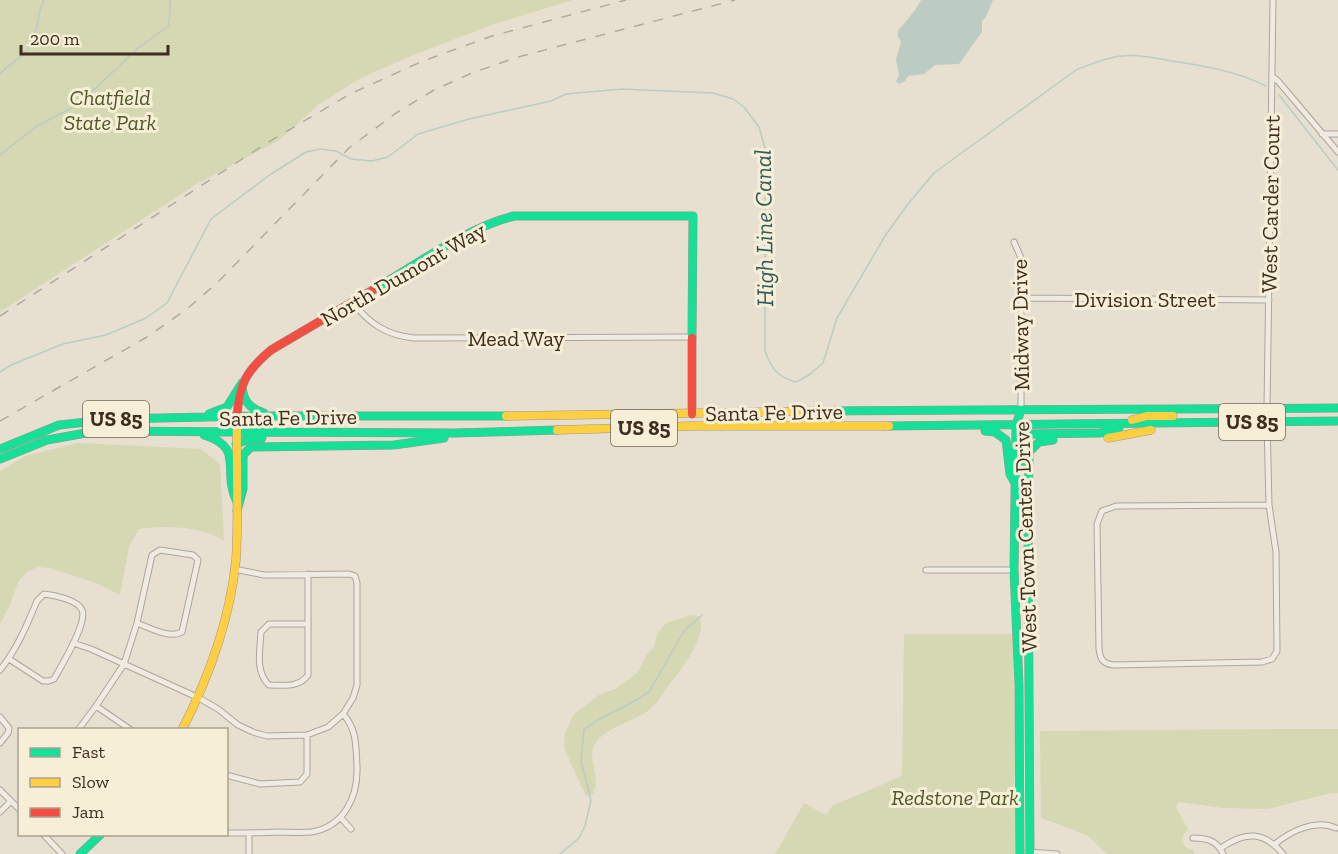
<svg xmlns="http://www.w3.org/2000/svg" width="1338" height="854" viewBox="0 0 1338 854" font-family="'Zilla Slab',serif">
  <style>
    .green { fill: #d6d7b3 }
    .water { fill: #bcccc2 }
    .lines { fill: none; stroke-linecap: round; stroke-linejoin: round }
    .stream { stroke: #bcccc2; stroke-width: 1.5 }
    .street-casing { stroke: #ada599; stroke-width: 7 }
    .fast-casing { stroke: #9c958a; stroke-width: 9 }
    .slow-casing { stroke: #9c958a; stroke-width: 9 }
    .jam-casing { stroke: #9c958a; stroke-width: 9 }
    .street { stroke: #efebe3; stroke-width: 5 }
    .fast { stroke: #16e098; stroke-width: 8 }
    .slow { stroke: #ffcf43; stroke-width: 8 }
    .jam { stroke: #f24e42; stroke-width: 8 }
    .rail { stroke: #afaaa2; stroke-width: 1.5; stroke-dasharray: 10 10; stroke-linecap: butt }
    .labels { text-anchor: middle; stroke-width: 6; stroke-linejoin: round; paint-order: stroke }
    .shield { fill: #f7eed8; stroke: #756857; stroke-width: 1.5 }
    .shield-label { font-size: 21px; font-weight: bold; fill: #3d2e20 }
    .park-label { font-size: 22px; font-style: italic; fill: #4d5a26; stroke: #f7eed8 }
    .street-label { font-size: 22px; fill: #3d2e20; stroke: #f7eed8 }
    .water-label { font-size: 24px; font-style: italic; fill: #2f5d5a; stroke: #f7eed8 }
  </style>
  <rect width="100%" height="100%" fill="#e7e0d1"/>
  <!-- green -->
  <path class="green" d="M0,0H573L494,24L406,58L361,78L318,105L281,139L195,185L0,312Z
    M78,443L201,449L220,464L224,541C202,526 165,525 139,529L129,546L120,595L96,583L49,568L38,567L28,571L19,580L9,607L0,624V471L25,456Z
    M692,615L699,616C709,639 678,672 666,689C661,697 656,705 649,710C633,722 610,726 597,741C584,757 602,773 593,794L586,796L564,748L565,733L574,714L599,695L617,688L638,672L648,653L654,647L657,634L666,623Z
    M904,634H1013L1015,767L1013,793L1016,805V854H775L804,803L826,815L832,806L902,776Z
    M1268,729H1338V793H1331L1268,809L1223,808L1178,802L1176,807L1188,829L1182,837C1183,845 1186,849 1194,850V854H1107L1087,835L1041,818L1040,731Z"/>
  <!-- water -->
  <path class="water" d="M921,0H993L986,17L982,21V32L959,64L935,65L924,74L908,76L905,81L899,84L896,81L899,76L896,59L901,42L898,37V30C904,25 919,6 921,0Z"/>
  <g class="lines">
    <!-- stream -->
    <path class="stream" d="M0,74C9,63 24,58 31,45C39,32 36,14 44,0
      M1279,95L1338,170
      M0,155L37,126L79,104L137,49L168,26L170,14V0
      M0,372L11,365L63,344L106,335L146,318L167,303L211,219L271,174L306,152L320,149L336,151L351,159L372,161L388,157L418,134L469,119L551,101L566,94L622,89L713,93L733,99L744,107L759,127L765,148V351C771,368 777,377 796,382L809,375L823,363L837,318L885,236L908,204L934,173L1076,70C1091,64 1105,58 1121,56C1138,54 1155,58 1172,61C1205,66 1236,71 1266,86
      M560,854L579,838L585,826L591,800L581,761L584,729L596,721L629,704L649,692L684,631L702,615"/>
    <!-- street casing -->
    <g class="street-casing">
      <path id="street" d="M1273,77L1278,81L1338,152
        M1322,134H1338
        M1014,242L1021,258V410
        M1022,298L1269,300
        M353,303C370,324 386,335 414,338L692,337
        M1267,408L1273,0
        M1267,422L1269,505L1276,552L1277,651L1272,659L1262,662L1114,665C1103,664 1100,659 1099,649L1097,524L1102,511L1116,506L1269,505
        M160,550L193,555L198,560L182,632C170,639 150,628 137,623L152,555Z
        M926,570H1014
        M308,574V624
        M269,624H308V675C299,688 284,685 269,685C255,672 260,650 261,632Z
        M73,643L91,649L199,698L218,709L238,725L253,732L267,736L307,735L328,727L343,714L353,698L357,685V583L355,576L349,574L264,575L234,569
        M0,670C17,649 27,625 37,601L44,594C54,595 78,600 82,610C88,623 61,666 54,679L49,681H43L9,659
        M96,706L124,664L137,623
        M0,717L9,728L8,733L0,743
        M78,730L96,706L131,730
        M226,775L260,784L300,782L307,774V735
        M0,790L20,810
        M0,812L11,801
        M341,818L351,829
        M226,833C244,833 261,833 278,832C289,832 300,833 311,832C344,827 358,797 357,767C356,747 357,729 343,714
        M249,833V854
        M43,834L62,854
        M1193,838C1206,838 1217,840 1223,854
        M1275,844C1291,831 1315,819 1336,828
        M1221,848C1245,831 1264,831 1283,854
        M1028,852L1057,854"/>
    </g>
    <!-- fast casing -->
    <g class="fast-casing">
      <path id="fast" d="M373,290C414,266 468,227 514,216H693L692,338
        M242,383C242,399 248,408 264,413
        M820,411L1338,408
        M209,414L227,407L240,386
        M889,426L1338,421
        M1023,430L1024,463
        M985,431L995,432L1006,440L1010,474L1015,483
        M204,435C246,448 221,470 237,502
        M1016,439L1023,434L1101,433L1119,428
        M236,444L252,438H262
        M0,449L59,425L115,419L253,416H506
        M0,459L47,440L97,431L455,433L557,430
        M237,511L243,489V455L251,447L394,445L444,438
        M1028,526L1030,854
        M1028,528L1029,452L1039,442L1053,440
        M80,854L101,834
        M1020,854L1019,685L1014,570L1016,425L1021,410"/>
    </g>
    <!-- slow casing -->
    <g class="slow-casing">
      <path id="slow" d="M506,416L820,411
        M1132,420L1147,416H1173
        M557,430L692,426H889
        M1108,438L1151,430
        M182,730C209,677 230,620 236,560C239,512 236,465 237,417"/>
    </g>
    <!-- jam casing -->
    <g class="jam-casing">
      <path id="jam" d="M692,414V338
        M237,417C239,384 246,371 271,350L373,290"/>
    </g>
    <!-- street -->
    <use href="#street" class="street"/>
    <!-- fast -->
    <use href="#fast" class="fast"/>
    <!-- slow -->
    <use href="#slow" class="slow"/>
    <!-- jam -->
    <use href="#jam" class="jam"/>
    <!-- rail -->
    <path class="rail" d="M0,316L267,143L350,94L423,61L492,36L626,0
      M0,421L147,337L187,309L217,283L349,148L396,113L434,90L472,73L518,57L735,0"/>
  </g>
  <g class="labels">
    <!-- shield labels -->
    <g class="shield">
      <rect x="83" y="401" width="66" height="36" rx="4.5"/>
      <rect x="1219" y="404" width="66" height="36" rx="4.5"/>
      <rect x="611" y="410" width="66" height="36" rx="4.5"/>
    </g>
    <g class="shield-label">
      <text x="116" y="426">US 85</text>
      <text x="1252" y="429">US 85</text>
      <text x="644" y="435">US 85</text>
    </g>
    <!-- park labels -->
    <g class="park-label">
      <text x="110" y="105">Chatfield<tspan x="110" dy="25">State Park</tspan></text>
      <text x="955" y="805">Redstone Park</text>
    </g>
    <!-- street labels -->
    <g class="street-label">
      <text transform="translate(1270 204) rotate(-89)" y="8">West Carder Court</text>
      <text transform="translate(403 274) rotate(-30)" y="8">North Dumont Way</text>
      <text x="1145" y="307">Division Street</text>
      <text transform="translate(1020 325) rotate(-91)" y="8">Midway Drive</text>
      <text x="516" y="346">Mead Way</text>
      <text transform="translate(774 412) rotate(-1)" y="8">Santa Fe Drive</text>
      <text transform="translate(288 417) rotate(-1)" y="8">Santa Fe Drive</text>
      <text transform="translate(1025 537) rotate(-92)" y="8">West Town Center Drive</text>
    </g>
    <!-- water labels -->
    <g class="water-label">
      <text transform="translate(764 228) rotate(-91)" y="8">High Line Canal</text>
    </g>
  </g>
  <!-- legend -->
  <rect x="18" y="728" width="210" height="108" fill="#f7eed8" stroke="#ada18e" stroke-width="1.5"/>
  <rect x="30" y="748" width="30" height="9" fill="#16e098" stroke="#ada18e" stroke-width="1.5"/>
  <text x="72" y="758" font-size="18" fill="#3d2e20">Fast</text>
  <rect x="30" y="778" width="30" height="9" fill="#ffcf43" stroke="#ada18e" stroke-width="1.5"/>
  <text x="72" y="788" font-size="18" fill="#3d2e20">Slow</text>
  <rect x="30" y="808" width="30" height="9" fill="#f24e42" stroke="#ada18e" stroke-width="1.5"/>
  <text x="72" y="818" font-size="18" fill="#3d2e20">Jam</text>
  <!-- scale -->
  <path d="M21 45v9h147v-9" fill="none" stroke="#3d2e20" stroke-width="3"/>
  <text x="30" y="45" font-size="18" fill="#3d2e20" stroke="#f7eed8" stroke-width="4.5" paint-order="stroke">200 m</text>
</svg>
